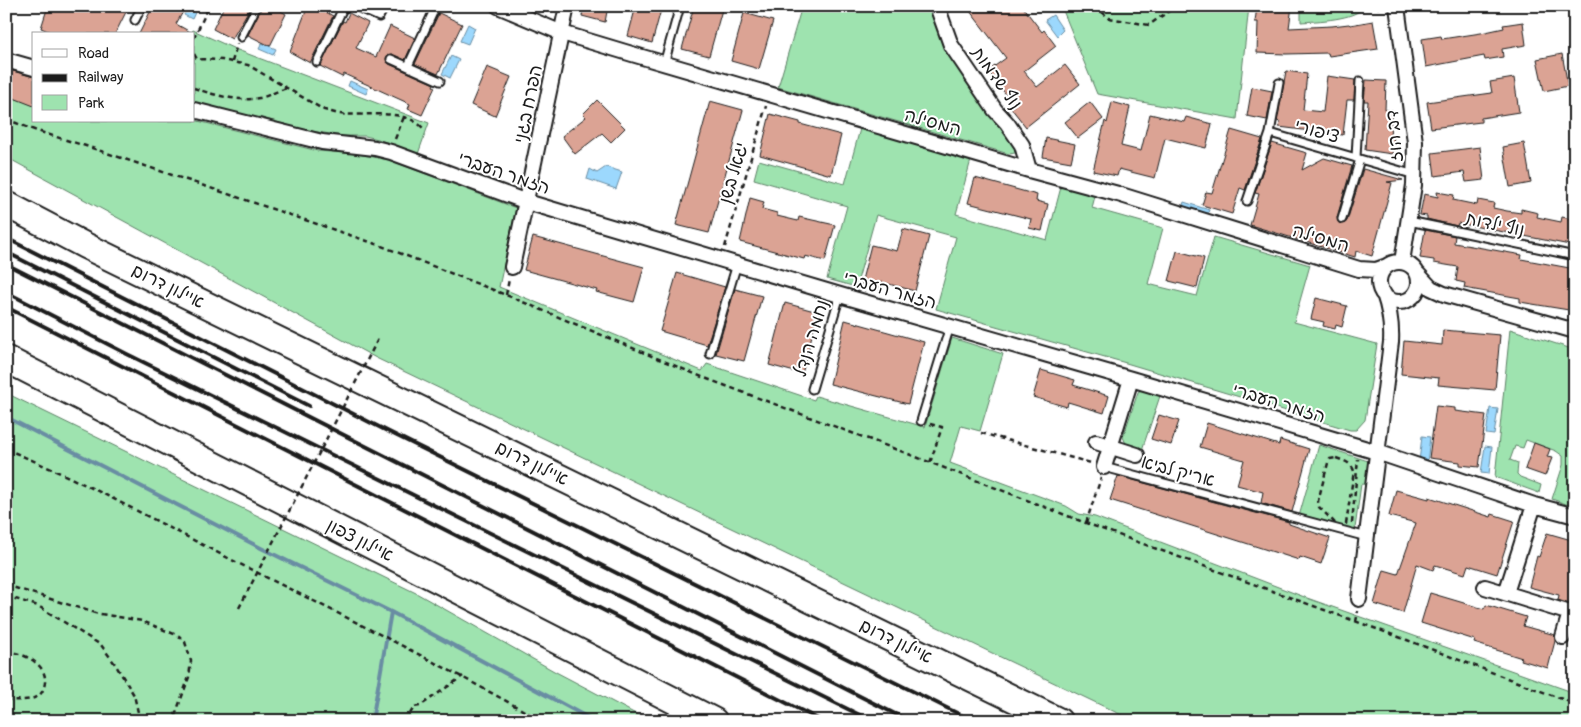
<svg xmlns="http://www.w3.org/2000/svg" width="1581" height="727" viewBox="0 0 1581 727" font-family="Pangolin,'Playpen Sans Hebrew',sans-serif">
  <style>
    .green { fill: #9ee3af; stroke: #5d8066 }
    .water { fill: #9cd8fd; stroke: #698da3 }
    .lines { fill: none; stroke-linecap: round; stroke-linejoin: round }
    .stream { stroke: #698da3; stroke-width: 4 }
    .building { fill: #dba394; stroke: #1c1c1c }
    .lane-casing { stroke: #1c1c1c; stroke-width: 11 }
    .street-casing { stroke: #1c1c1c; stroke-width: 18 }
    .highway-casing { stroke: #1c1c1c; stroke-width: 29 }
    .path { stroke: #1c1c1c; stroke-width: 2.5; stroke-dasharray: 5 4; stroke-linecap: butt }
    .lane { stroke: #fff; stroke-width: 7 }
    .street { stroke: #fff; stroke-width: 14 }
    .highway { stroke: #fff; stroke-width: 25 }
    .rail { stroke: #1c1c1c; stroke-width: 4 }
    .path-bridge { stroke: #1c1c1c; stroke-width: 2.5; stroke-dasharray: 5 4; stroke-linecap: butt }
    .labels { text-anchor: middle; stroke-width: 4; stroke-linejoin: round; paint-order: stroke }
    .street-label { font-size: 18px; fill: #1c1c1c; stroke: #fff }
  </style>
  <rect width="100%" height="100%" fill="#fff"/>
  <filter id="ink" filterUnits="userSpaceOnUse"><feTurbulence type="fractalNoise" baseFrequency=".02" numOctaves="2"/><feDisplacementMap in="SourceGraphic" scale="10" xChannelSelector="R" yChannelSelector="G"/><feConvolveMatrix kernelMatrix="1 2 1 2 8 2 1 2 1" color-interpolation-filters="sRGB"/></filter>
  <g filter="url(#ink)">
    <!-- green -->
    <path class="green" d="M802,6H928L945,49L993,118L1005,127L1017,148L1015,153L1009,154L778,87Z
      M1037,6H1249L1237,119L1097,94L1062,8L1041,11Z
      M1301,6H1364C1357,20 1315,21 1301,22Z
      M193,30L235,49L429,123L418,154L378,139L365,136H343L305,130L259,117L256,123L194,107V34H191Z
      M6,68L34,76V121H194V120L318,151L358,154L389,160L516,208L499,287L702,371L707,364L814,400L816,396L925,427L952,338L1003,354L980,431L961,426L950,463L1066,506L1079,514L1095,517L1307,598L1575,693V721H1134L376,358L6,157Z
      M860,129L971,160L956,214L1047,240L1061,187L1095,196L1092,208L1163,228L1148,284L1197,296L1214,237L1310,265L1294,322L1377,344L1365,420L1356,430H1350L1126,363L936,309L956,237L876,215L856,287L827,279L847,206L754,179L759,160L845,184Z
      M1510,329L1575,350L1574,507L1552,499L1563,465V456L1556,451L1526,440L1523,448L1515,446L1510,460L1518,463L1517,474L1520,477L1541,485L1539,493L1495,477Z
      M1144,388L1161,393L1142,450L1127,446L1123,437L1138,392Z
      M6,393L416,593L554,671L649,721H6Z
      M1319,445L1371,462L1370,485L1361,484L1354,536L1298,520Z"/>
    <!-- water -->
    <path class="water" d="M188,6H198L192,19L184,15Z
      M1053,15L1063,30L1057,36L1045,20Z
      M468,24L475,28L468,44L460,41Z
      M262,43L276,49L273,55L259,49Z
      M451,56L459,60L450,78L442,74Z
      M350,81L368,89L366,94L348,86Z
      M606,167L622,172L616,189L587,179L590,169L597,173Z
      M1184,202L1209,210L1207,216L1182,208Z
      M1490,408L1498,409L1494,435L1486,434Z
      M1422,436L1430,437L1427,463L1419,462Z
      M1485,446L1492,447L1489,474L1481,473Z"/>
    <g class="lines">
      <!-- stream -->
      <path class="stream" d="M6,417L261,548L391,612L594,721
        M372,721L391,612"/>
    </g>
    <!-- building -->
    <path class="building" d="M48,6H129L115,34H55L41,28Z
      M153,6H177L184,10L176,24L194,34H139Z
      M224,6H251L232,39L213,29Z
      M262,6H283L281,11L286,14L270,46L248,35Z
      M308,6H315L333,16L310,63L290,52Z
      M584,6H608L605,22L582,16Z
      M636,6H662L652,43L628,36Z
      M694,6H723L709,56L682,49Z
      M966,6H1022L1042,32L1044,30L1056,46L1024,71L1037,87L1065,65L1080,84L1026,127L1011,108L1014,105L988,71L1006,58Z
      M1257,6H1292L1289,28L1332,26L1349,24L1350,25L1373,21L1378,49L1329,56L1328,53L1286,54L1257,53L1258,22H1255Z
      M349,13L368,23L356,48L376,57L390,26L415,38L405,60L391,54L388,55L386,59L389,64L434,84L433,86L435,87L422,115L408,109L410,104L344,74L342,77L320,66L343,21L345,22Z
      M439,13L462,24L438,74L415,64Z
      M744,13L773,21L759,69L731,61Z
      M1523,22L1526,45L1502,49L1503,57L1485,60L1484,56L1426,67L1422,39L1441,36L1442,39L1481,33L1504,28L1503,25Z
      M1562,54L1568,86L1544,91L1537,59Z
      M487,67L511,77L495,116L471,105Z
      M6,69L34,77V106L6,95Z
      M1286,71L1307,74L1303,110L1323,112L1327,76L1355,80L1354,100H1347L1343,135L1279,127L1280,122L1277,121Z
      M1514,78L1519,112L1481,118V122L1431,128L1427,102L1492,93L1490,82Z
      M1366,80L1386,81L1385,110H1392L1390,136H1394L1392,154L1365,150L1368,101H1364Z
      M1252,87L1272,91L1267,120L1247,116Z
      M597,100L625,128L611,142L602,133L575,154L562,136L586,117L583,114Z
      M710,101L743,110L709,233L676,225Z
      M1090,102L1103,119L1078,138L1065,122Z
      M1112,102L1130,107L1121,146L1141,151L1150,114L1184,122L1186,117L1212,124L1206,148L1165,138L1155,178L1119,169L1117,176L1093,171L1105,121L1107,123Z
      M770,114L800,122V124L841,135L831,175L760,155Z
      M1231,130L1262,139L1245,190L1240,188L1232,214L1202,205L1206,192L1212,193Z
      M1046,138L1075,144L1071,162L1043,157Z
      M1272,143L1307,153L1302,170L1324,158L1352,166L1337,217L1338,222L1341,224L1345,223L1347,221L1363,169L1403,180L1387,182L1392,183L1372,256L1356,251L1355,257L1250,225L1259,194L1255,193Z
      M1524,143L1531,183L1510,187L1503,147Z
      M1480,147L1484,180L1466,182L1464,172L1435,176L1432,153Z
      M975,178L1037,195L1036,201L1048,204L1042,231L1029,228L1031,219L968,203Z
      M1437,192L1454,195L1453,200L1477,205L1478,200L1494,203L1493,208L1507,211L1521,213V209L1538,213L1537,217L1561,222L1562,217L1575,220V246L1458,223L1457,226L1427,219V216L1420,215L1424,194L1438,197Z
      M750,198L764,202L762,209L777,213V216L798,221L799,217L835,225L825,261L805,256L804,259L740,242Z
      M903,229L929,236L915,291L881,282L879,289L861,284L871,245L897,251Z
      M1425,230L1455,236L1454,243L1522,255L1521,259L1575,269V311L1520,302V298L1464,288L1465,283L1456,281L1458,267L1434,263V260L1420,258Z
      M533,237L644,267L634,302L596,292L597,290L524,270Z
      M1177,251L1204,258L1197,288L1169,281Z
      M677,273L725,287L707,345L660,331Z
      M735,289L762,296L744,361L716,354Z
      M1316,298L1347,306L1342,327L1336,325L1335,329L1323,326L1324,322L1311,319Z
      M785,303L818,312L802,374L769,365Z
      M845,320L924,342L908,404L830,384Z
      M1443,330L1500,335L1495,390L1438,385L1439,378L1401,374L1404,341L1442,345Z
      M1041,370L1075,380L1073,385L1109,396L1104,413L1068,402L1067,407L1033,397Z
      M1436,406L1455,408V411L1486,415L1479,467L1460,465V462L1429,458Z
      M1159,415L1179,421L1171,445L1151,439Z
      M1207,423L1279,445L1280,440L1309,449L1292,512L1261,503L1263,492L1237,485L1244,460L1200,447Z
      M1534,443L1550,449L1547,457L1552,458L1545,476L1525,469Z
      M1118,476L1289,522V524L1330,538L1321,564L1300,557L1299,560L1110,500Z
      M1396,490L1429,499V497L1491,517L1492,514L1514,521L1497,574L1468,565L1465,574L1435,565L1433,570L1417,564L1403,613L1374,604L1384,570L1398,574L1416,523L1389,516Z
      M1547,533L1575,541V606L1558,600L1559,595L1529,587L1537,556L1539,557Z
      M1430,593L1484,609L1486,605L1526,617L1523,626L1555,635V641L1548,668L1521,660L1522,658L1474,643L1475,640L1421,623Z"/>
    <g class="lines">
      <!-- lane casing -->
      <g class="lane-casing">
        <path id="lane" d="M355,6L379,17L385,6
          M135,20L142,6
          M241,37L257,6
          M391,59L440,81
          M317,62L344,6
          M664,64L680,6
          M408,66L436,6
          M1270,133L1415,175
          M1356,158L1360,81
          M1247,201L1270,133L1279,83
          M1342,219L1360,159
          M1409,221L1575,256
          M710,354L737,264
          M812,389L840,295
          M921,421L950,326
          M1104,467L1367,537"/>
      </g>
      <!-- street casing -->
      <g class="street-casing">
        <path id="street" d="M498,6L562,33L632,54L1029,170L1118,194L1359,269L1376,270L1387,266
          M937,6L951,45L995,110L1007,123L1022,145L1029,170
          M1397,6L1415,142L1414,185L1402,262
          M6,60L34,68
          M194,110L322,142L375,148L391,152L527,202L840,295L1131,379L1377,452L1534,505L1575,516
          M1379 282a20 20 0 1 1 40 0a20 20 0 1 1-40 0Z
          M512,267L567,6
          M1418,274L1431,288L1444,294L1575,331
          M1096,442L1137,455
          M1104,467L1131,379
          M1485,587L1570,613L1563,637
          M1506,593L1534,505
          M1359,599L1391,342C1392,324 1390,311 1384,294"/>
      </g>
      <!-- highway casing -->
      <g class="highway-casing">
        <path id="highway" d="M6,204L84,245L1059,721
          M6,359L714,721"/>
      </g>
      <!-- path -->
      <path class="path" d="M1095,6L1109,18L1149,25L1176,6
        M1376,6L1379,8
        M194,38L209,6
        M194,54L197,59L222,60L248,65L324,110C329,111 334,113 339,114C366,117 403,107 423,128
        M232,62L237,44
        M194,88C214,95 238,102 259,98C270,96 277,90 289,88
        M6,119L37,131L89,147L379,245L506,295L702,377L911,455L1091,525L1407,640L1575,704
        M395,139L404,117
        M725,247L766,106
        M506,295L509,279
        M930,424L942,427L930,463
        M981,433L1091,463
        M6,449C83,481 156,521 230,559C335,612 440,663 542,721
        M1336,458C1344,461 1351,462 1354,471L1346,524L1341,527L1338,526L1319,507L1318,501L1328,463L1330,459Z
        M1086,523L1101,478
        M1352,523L1358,459
        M6,585L95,613L142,621L179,636L185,642L191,661L189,677L173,721
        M6,596L38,606L101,645L115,664L134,695L140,721
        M1356,622L1358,611
        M6,651C24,653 51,665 44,687C43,692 39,697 34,698C26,701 15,700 6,700
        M6,681L8,684
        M409,721L412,719L410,714L414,707L420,706L463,676"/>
      <!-- lane -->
      <use href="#lane" class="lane"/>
      <!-- street -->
      <use href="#street" class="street"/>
      <!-- highway -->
      <use href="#highway" class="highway"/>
      <!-- rail -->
      <path class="rail" d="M6,238L389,432L973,721
        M6,252L309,406
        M6,264L909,721
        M6,292L127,354L872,721
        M6,307L822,721"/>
      <!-- path-bridge -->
      <path class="path-bridge" d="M239,608L378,339"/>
    </g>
  </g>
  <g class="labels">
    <!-- street labels -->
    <g class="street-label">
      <text transform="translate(997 78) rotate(54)" y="6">נוף שדמות</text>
      <text transform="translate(528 104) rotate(-78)" y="6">הפרח בגני</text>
      <text transform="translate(933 122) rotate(16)" y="6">המסילה</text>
      <text transform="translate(1317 131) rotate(16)" y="6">ציפורי</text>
      <text transform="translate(1394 136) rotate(-95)" y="6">דב הוז</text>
      <text transform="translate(504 173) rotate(19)" y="6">הזמר העברי</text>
      <text transform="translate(733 173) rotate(-74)" y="6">יגאל בשן</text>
      <text transform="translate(1495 224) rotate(12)" y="6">נוף ילדות</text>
      <text transform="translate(1321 238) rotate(17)" y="6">המסילה</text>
      <text transform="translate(168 286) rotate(26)" y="6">איילון דרום</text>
      <text transform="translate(890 290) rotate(16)" y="6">הזמר העברי</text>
      <text transform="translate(811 338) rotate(-73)" y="6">נחמה הנדל</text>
      <text transform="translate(1279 403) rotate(17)" y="6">הזמר העברי</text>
      <text transform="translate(532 463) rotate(26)" y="6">איילון דרום</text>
      <text transform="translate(1178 471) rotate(15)" y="6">אריק לביא</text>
      <text transform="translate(360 540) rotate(27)" y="6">איילון צפון</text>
      <text transform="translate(896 641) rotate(26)" y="6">איילון דרום</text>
    </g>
  </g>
  <!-- margin -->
  <rect width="1581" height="727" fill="none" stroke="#fff" stroke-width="25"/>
  <rect x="12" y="12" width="1556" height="702" fill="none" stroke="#1c1c1c" stroke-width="2" filter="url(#ink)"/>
  <!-- legend -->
  <rect x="32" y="32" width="162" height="90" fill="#ffffff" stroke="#a4a4a4"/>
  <rect x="42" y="49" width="25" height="8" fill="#ffffff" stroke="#a4a4a4"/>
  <text x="78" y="58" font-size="15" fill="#1c1c1c">Road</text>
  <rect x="42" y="74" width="25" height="8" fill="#1c1c1c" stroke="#a4a4a4"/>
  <text x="78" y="82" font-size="15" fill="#1c1c1c">Railway</text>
  <rect x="42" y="95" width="25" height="15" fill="#9ee3af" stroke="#a4a4a4"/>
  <text x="78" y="108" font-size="15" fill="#1c1c1c">Park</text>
</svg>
